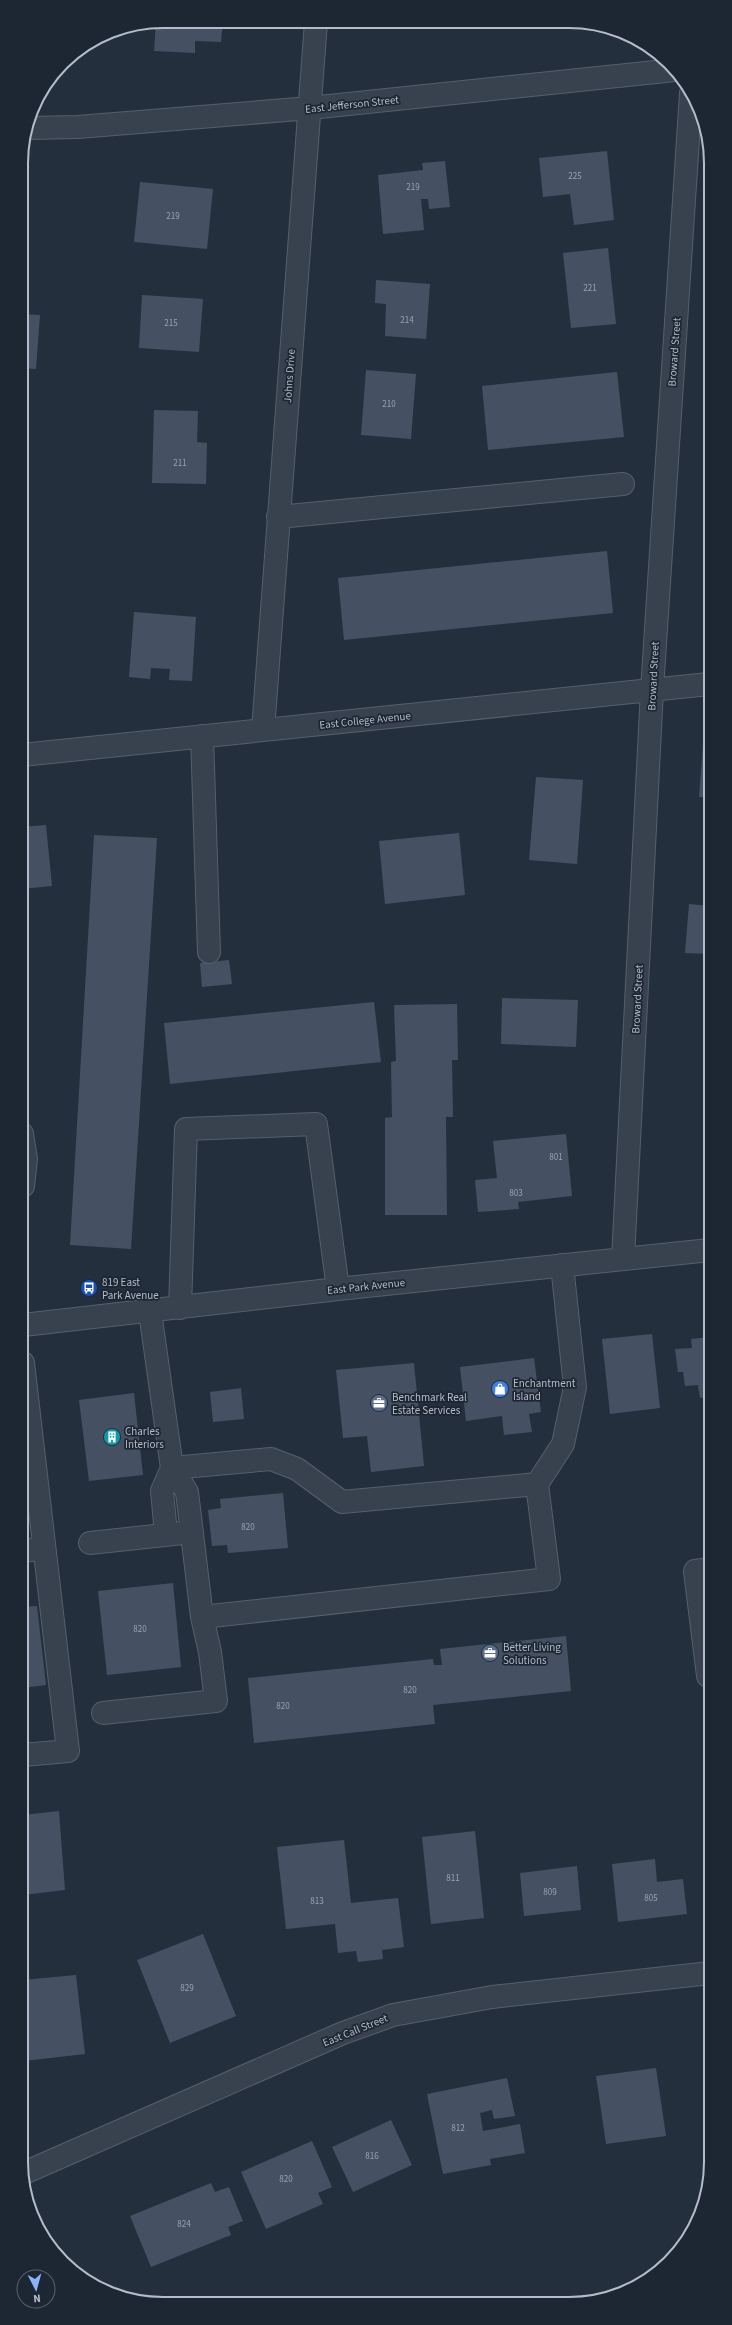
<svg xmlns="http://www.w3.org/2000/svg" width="732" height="2325" viewBox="0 0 732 2325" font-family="'Source Sans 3',sans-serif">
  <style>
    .building { fill: #455162 }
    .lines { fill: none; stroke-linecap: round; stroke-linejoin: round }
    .minor-casing { stroke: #565f6c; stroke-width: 24 }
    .minor { stroke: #38414e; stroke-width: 22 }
    .labels { text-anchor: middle; stroke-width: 3.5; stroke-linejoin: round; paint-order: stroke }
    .number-label { font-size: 9px; fill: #98a1af }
    .street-label { font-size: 11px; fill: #b4bcc9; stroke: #1d2633 }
    .poi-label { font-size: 11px; fill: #b4bcc9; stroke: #1d2633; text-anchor: start }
    .rim { fill: none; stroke: #b4bcc9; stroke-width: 2 }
  </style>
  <rect width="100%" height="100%" fill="#242f3e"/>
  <!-- building -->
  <path class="building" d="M163,21H223L221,42L195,41V53L154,51L156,22Z
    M607,151L614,220L574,225L570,194L543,197L539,158Z
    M445,161L450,207L429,209L428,199H421L424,230L383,234L378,175L423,170L422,163Z
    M140,182L213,189L207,249L134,242Z
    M608,248L616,324L571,328L563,253Z
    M376,280L430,284L426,339L385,336L386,304L375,303Z
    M142,295L203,299L199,352L139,348Z
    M21,314L40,315L36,369L22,368Z
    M366,370L416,374L411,439L361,435Z
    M617,372L624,437L488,450L482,386Z
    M154,410L198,411L197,442L207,443L206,484L152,483Z
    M607,551L613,613L344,640L338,578Z
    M134,612L196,617L192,681L169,680L170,669L151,668L150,679L129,677Z
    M703,744L709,745V797H699Z
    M536,777L583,780L577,864L529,860Z
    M46,825L52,886L22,889V827Z
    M459,833L465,895L385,904L379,841Z
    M94,835L157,838L131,1249L70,1245Z
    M689,904L709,906V954L685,953Z
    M229,960L232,984L202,987L200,963Z
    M502,998L578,1000L576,1047L501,1044Z
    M374,1002L381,1062L170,1084L164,1023Z
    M457,1004L458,1060H452L453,1117H446L447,1215H385V1118L392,1117L391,1062L396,1061L394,1005Z
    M566,1134L572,1196L518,1202L519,1209L478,1212L475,1180L497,1178L493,1141Z
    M652,1334L660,1408L610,1414L602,1339Z
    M710,1337V1397L700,1398L698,1385L685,1386L683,1372H678L675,1349L692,1348L691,1339Z
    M534,1358L541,1412L529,1414L532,1432L504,1435L502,1416L466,1421L460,1367Z
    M414,1363L424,1466L371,1472L367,1436L343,1438L336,1370Z
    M241,1388L244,1419L213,1422L210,1392Z
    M134,1393L143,1475L89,1481L79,1400Z
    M283,1493L288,1548L228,1553L227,1545L212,1546L208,1510L221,1508L220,1499Z
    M23,1495L26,1519H23Z
    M173,1583L181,1667L107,1675L98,1591Z
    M37,1606L46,1685L23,1688V1607Z
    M566,1636L571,1691L433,1705L435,1724L254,1743L248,1678L433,1659L434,1665H442L440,1649Z
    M59,1811L65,1890L23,1895V1815Z
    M475,1831L484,1918L431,1924L422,1837Z
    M344,1840L351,1903L398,1898L404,1947L382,1950L383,1959L358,1962L356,1951L338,1953L335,1924L286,1929L277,1847Z
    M655,1859L657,1882L683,1879L687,1914L618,1922L612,1864Z
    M577,1866L581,1910L524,1916L520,1873Z
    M710,1878V1914H707L703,1879Z
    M203,1934L236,2016L170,2043L137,1960Z
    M76,1975L85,2054L24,2061L23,1980Z
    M656,2068L666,2136L606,2144L596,2076Z
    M507,2078L515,2116L494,2119L492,2110L480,2113L483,2131L520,2124L525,2153L490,2159L491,2165L443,2174L427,2094Z
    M391,2120L412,2165L353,2192L332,2147Z
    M312,2141L332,2187L318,2193L323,2204L266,2229L241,2172Z
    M211,2183L215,2192L229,2187L243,2221L228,2227L231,2235L151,2267L130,2216Z
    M59,2248L67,2266L54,2251Z"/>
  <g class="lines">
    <!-- minor casing -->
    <g class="minor-casing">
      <path id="minor" d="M27,128L78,127L310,108L675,70
        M278,517L623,484
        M263,730L316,22
        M202,736L209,952
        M22,755L709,684
        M22,1134L26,1159L23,1186
        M623,1259L652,690L691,93
        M180,1308L186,1129L316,1124L338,1289
        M23,1325L338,1289L710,1250
        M23,1363L68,1751L23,1755
        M172,1468L271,1459L297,1469L342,1502L537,1484
        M166,1534L162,1491L172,1468
        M90,1543L192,1532
        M23,1551L44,1548
        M710,1569L695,1571L708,1676H710
        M202,1617L549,1579L537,1484L563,1444L575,1387L562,1265
        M103,1713L216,1701L210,1652L202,1617L187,1492L172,1468L150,1312
        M24,2173L343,2033L393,2015L492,1997L710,1973"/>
    </g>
    <!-- minor -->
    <use href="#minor" class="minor"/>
  </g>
  <!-- icons -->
  <defs>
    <g id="bus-disc" transform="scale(0.9)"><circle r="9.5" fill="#1a4fb4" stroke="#1d2633"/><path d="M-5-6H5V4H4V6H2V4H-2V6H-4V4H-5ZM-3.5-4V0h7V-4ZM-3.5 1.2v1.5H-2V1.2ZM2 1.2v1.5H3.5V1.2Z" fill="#fff"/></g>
    <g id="shop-disc" transform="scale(0.9)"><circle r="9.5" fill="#3f7fe0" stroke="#1d2633"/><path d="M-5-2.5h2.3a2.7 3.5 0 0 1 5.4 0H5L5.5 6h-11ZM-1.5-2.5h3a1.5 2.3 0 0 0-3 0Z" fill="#fff"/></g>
    <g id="office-disc" transform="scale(0.9)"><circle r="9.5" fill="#5c6f8a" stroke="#1d2633"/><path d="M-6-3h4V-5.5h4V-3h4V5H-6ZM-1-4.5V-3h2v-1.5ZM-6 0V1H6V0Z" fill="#fff"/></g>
    <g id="building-disc" transform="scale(0.9)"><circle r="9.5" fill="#0f9aa8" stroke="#1d2633"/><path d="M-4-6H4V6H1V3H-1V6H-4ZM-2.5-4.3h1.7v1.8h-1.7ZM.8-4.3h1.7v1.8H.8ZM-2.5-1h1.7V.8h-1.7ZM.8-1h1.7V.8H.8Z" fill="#fff"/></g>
  </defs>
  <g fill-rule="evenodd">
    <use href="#bus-disc" x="89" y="1288"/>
    <use href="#shop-disc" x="500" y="1389"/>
    <use href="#office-disc" x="379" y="1403"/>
    <use href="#building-disc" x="112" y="1437"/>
    <use href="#office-disc" x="490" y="1653"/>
  </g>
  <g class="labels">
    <!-- number labels -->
    <g class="number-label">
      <text x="575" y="179">225</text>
      <text x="413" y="190">219</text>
      <text x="173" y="219">219</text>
      <text x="590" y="291">221</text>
      <text x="407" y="323">214</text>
      <text x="171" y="326">215</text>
      <text x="389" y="407">210</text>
      <text x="180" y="466">211</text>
      <text x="556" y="1160">801</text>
      <text x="516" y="1196">803</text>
      <text x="248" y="1530">820</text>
      <text x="140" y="1632">820</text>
      <text x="410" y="1693">820</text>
      <text x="283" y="1709">820</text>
      <text x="453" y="1881">811</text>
      <text x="550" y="1895">809</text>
      <text x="651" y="1901">805</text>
      <text x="317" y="1904">813</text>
      <text x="187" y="1991">829</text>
      <text x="458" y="2131">812</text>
      <text x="372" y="2159">816</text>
      <text x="286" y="2182">820</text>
      <text x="184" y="2227">824</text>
    </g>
    <!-- street labels -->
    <g class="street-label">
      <text transform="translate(352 104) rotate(-6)" y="4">East Jefferson Street</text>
      <text transform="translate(674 352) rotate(-86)" y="4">Broward Street</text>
      <text transform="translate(289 376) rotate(-86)" y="4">Johns Drive</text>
      <text transform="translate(653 676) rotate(-87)" y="4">Broward Street</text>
      <text transform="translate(365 720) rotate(-6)" y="4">East College Avenue</text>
      <text transform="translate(637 999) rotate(-87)" y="4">Broward Street</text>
      <text transform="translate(366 1286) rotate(-6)" y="4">East Park Avenue</text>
      <text transform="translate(355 2030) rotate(-22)" y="4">East Call Street</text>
    </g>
    <!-- poi labels -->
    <g class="poi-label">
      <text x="102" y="1286">819 East<tspan x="102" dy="13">Park Avenue</tspan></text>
      <text x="513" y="1387">Enchantment<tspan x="513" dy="13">Island</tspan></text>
      <text x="392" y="1401">Benchmark Real<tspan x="392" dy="13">Estate Services</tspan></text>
      <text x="125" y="1435">Charles<tspan x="125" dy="13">Interiors</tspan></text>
      <text x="503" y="1651">Better Living<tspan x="503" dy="13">Solutions</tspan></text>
    </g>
  </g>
  <!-- crop -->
  <path d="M0 0H732V2325H0ZM163 28H569A135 135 0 0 1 704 163V2162A135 135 0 0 1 569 2297H163A135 135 0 0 1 28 2162V163A135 135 0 0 1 163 28Z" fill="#1d2633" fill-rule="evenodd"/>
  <path class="rim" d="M163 28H569A135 135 0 0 1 704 163V2162A135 135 0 0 1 569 2297H163A135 135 0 0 1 28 2162V163A135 135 0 0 1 163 28Z"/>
  <!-- north arrow -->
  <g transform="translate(36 2289) rotate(174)"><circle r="19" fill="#1d2633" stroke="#59626f"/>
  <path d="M0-3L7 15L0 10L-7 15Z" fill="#8ab4f8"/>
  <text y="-6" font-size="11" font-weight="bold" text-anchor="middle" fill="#b4bcc9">N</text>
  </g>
</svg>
